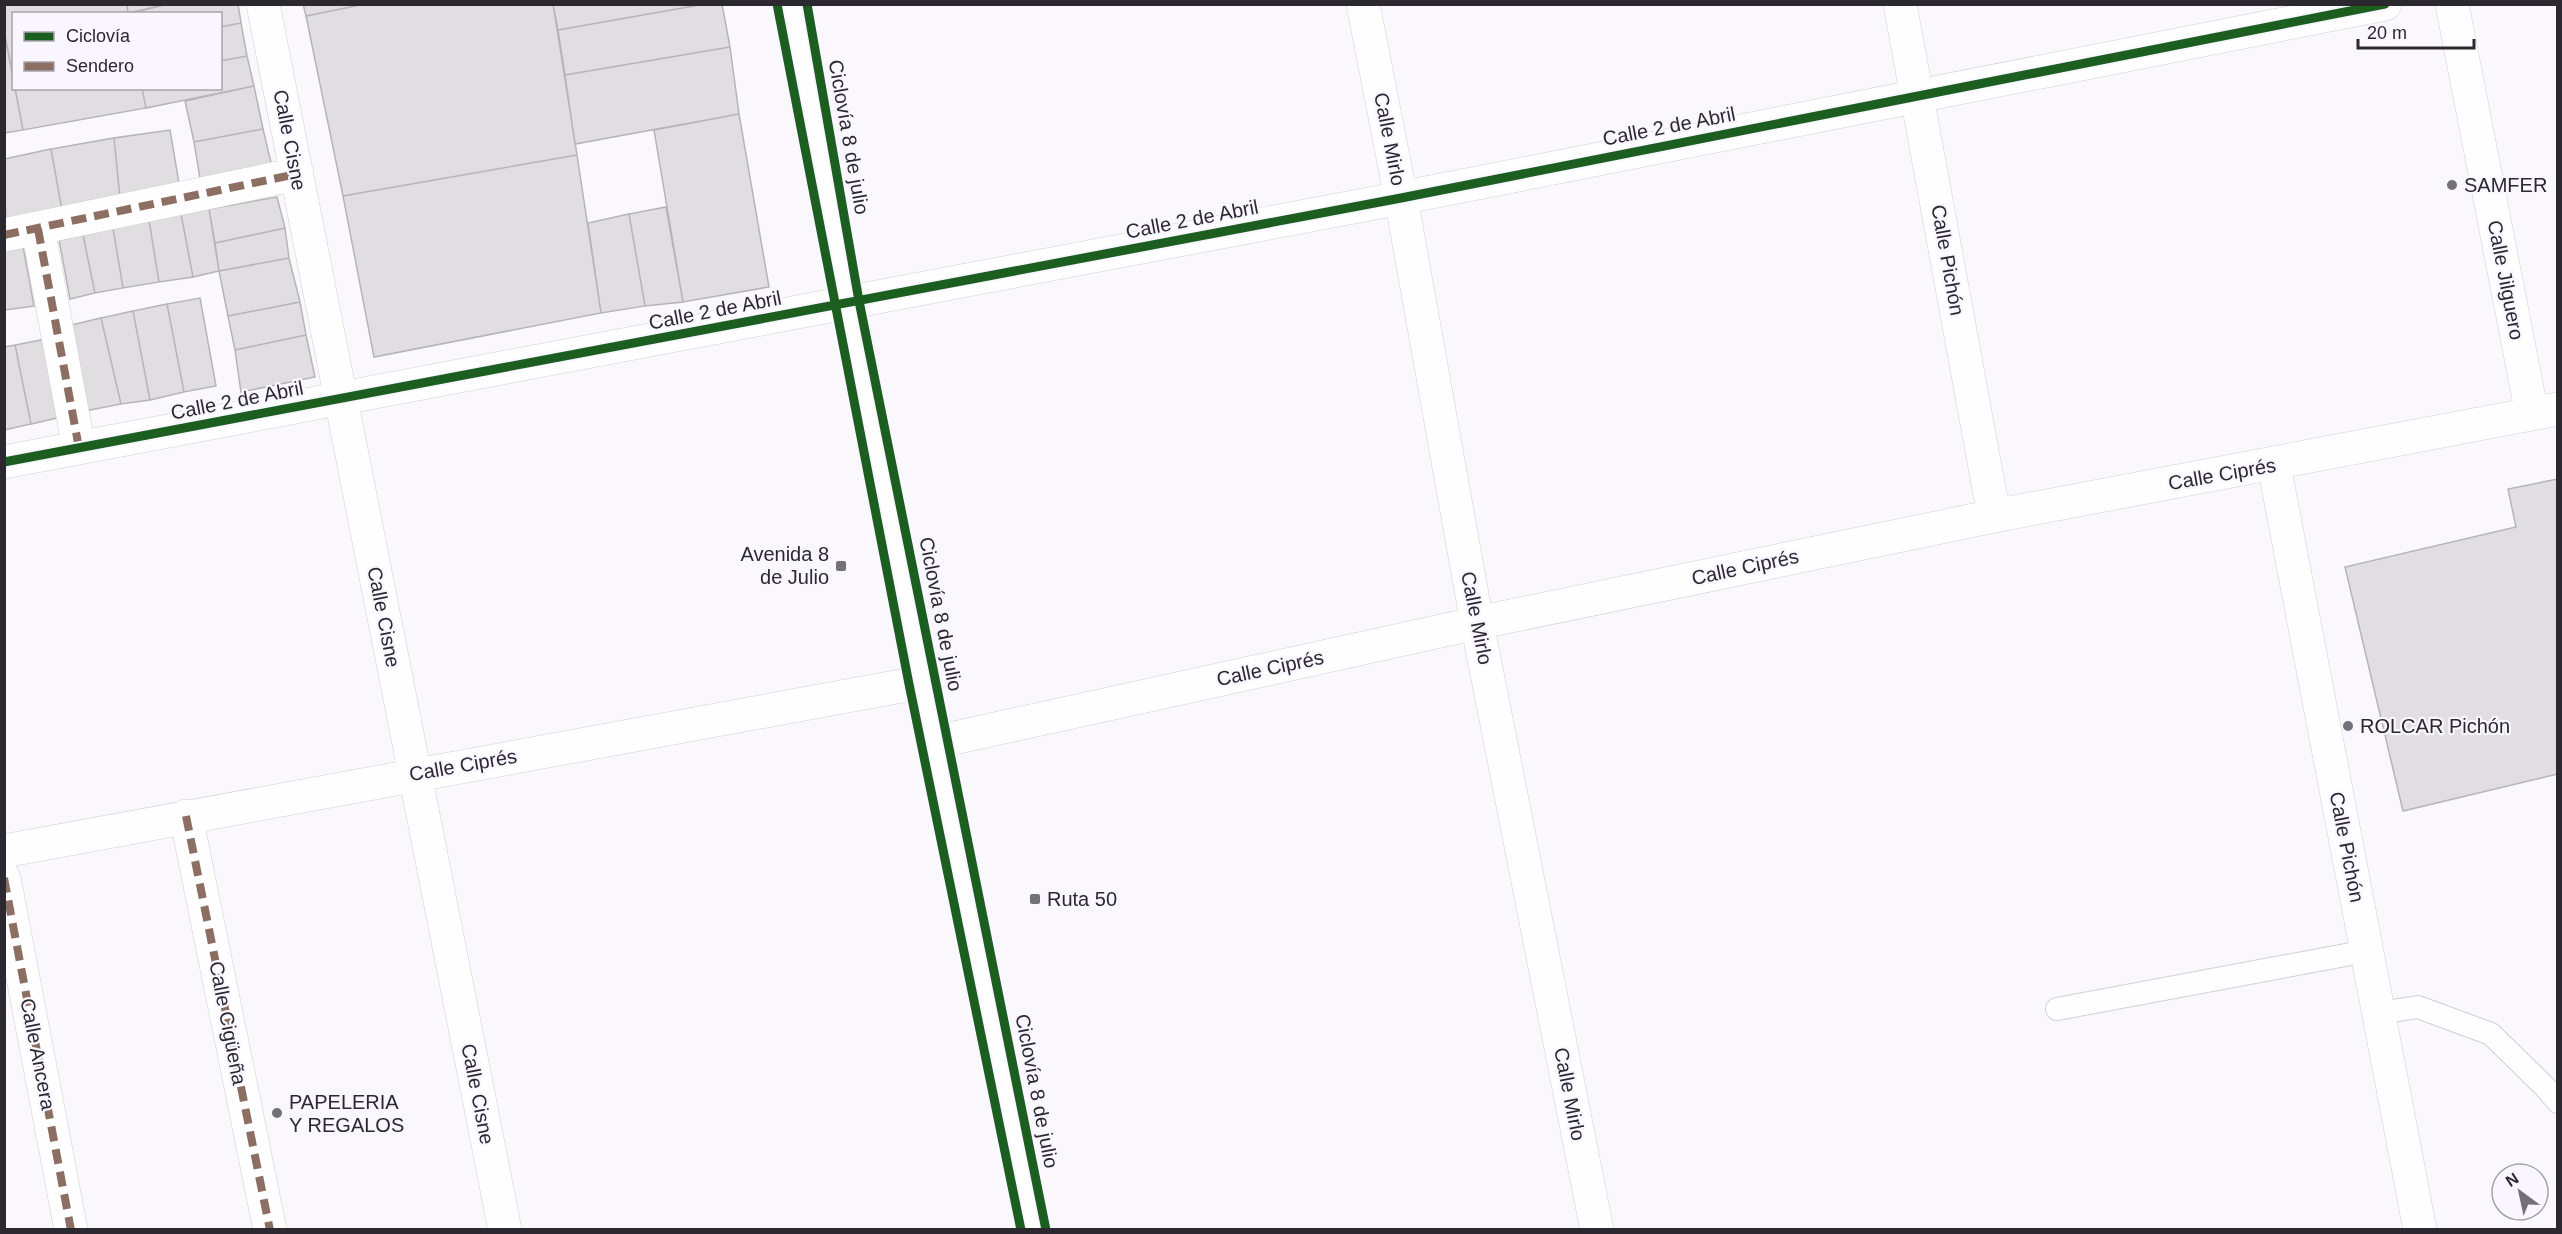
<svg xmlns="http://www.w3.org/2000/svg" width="2562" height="1234" viewBox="0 0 2562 1234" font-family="Helvetica,sans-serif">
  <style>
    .building { fill: #e1dee2; stroke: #b7b4b7; stroke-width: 1.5 }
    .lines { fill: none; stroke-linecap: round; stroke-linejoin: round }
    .lane-casing { stroke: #d1cfd4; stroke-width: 24 }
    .street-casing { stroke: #d1cfd4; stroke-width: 34 }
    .primary-casing { stroke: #d1cfd4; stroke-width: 34 }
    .lane { stroke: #fefeff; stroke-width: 22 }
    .street { stroke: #fefeff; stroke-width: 33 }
    .primary { stroke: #fefeff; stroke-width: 33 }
    .quiet { stroke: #8d6e63; stroke-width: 8; stroke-dasharray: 15 8; stroke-linecap: butt }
    .cycleway-casing { stroke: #f9f6ff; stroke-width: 13 }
    .cycleway { stroke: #1b5e20; stroke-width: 9 }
    .poi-dot { fill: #737177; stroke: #f9f6ff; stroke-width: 2 }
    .labels { text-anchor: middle; stroke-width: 4.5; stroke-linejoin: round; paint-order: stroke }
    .street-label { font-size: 20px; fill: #2b292f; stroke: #f9f6ff }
    .poi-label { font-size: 20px; fill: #2b292f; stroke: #f9f6ff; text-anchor: start }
  </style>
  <rect width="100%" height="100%" fill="#faf8fd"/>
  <!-- building -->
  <path class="building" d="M4,4H127L128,14H14V80L4,31Z
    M127,4H168L128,13Z
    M168,4H238L241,23L220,27V14H128Z
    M303,4H365L306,16Z
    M365,4H553L577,155L343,196L306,16Z
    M553,4H705L558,30Z
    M705,4H722L730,47L565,75L558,30Z
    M241,23L247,56L220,61V27Z
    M4,31L23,130L4,133Z
    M730,47L739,114L575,144L565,75Z
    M247,56L254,86L146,108L142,88H220V61Z
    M254,86L263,129L194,142L185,101Z
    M15,88H142L146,108L23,130Z
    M739,114L769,287L683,302L654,130Z
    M263,129L273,171L201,184L194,142Z
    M170,130L180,189L120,198L114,138Z
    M114,138L120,198L62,210L51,149Z
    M51,149L62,210L6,222L4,159Z
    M577,155L601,313L374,357L343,196Z
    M277,197L285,228L215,243L209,209Z
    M666,207L683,302L645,306L629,214Z
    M209,209L219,271L193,277L181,214Z
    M181,214L193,277L159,282L149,220Z
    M629,214L645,306L601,313L588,223Z
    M149,220L159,282L123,288L113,228Z
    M113,228L123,288L95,293L83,235Z
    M285,228L289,258L219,271L215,243Z
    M83,235L95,293L70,299L59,240Z
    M22,241L34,306L5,310L4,244Z
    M289,258L300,302L228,316L219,271Z
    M200,298L216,386L184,392L167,304Z
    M300,302L306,335L235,350L228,316Z
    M167,304L184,392L150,400L133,311Z
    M133,311L150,400L121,404L101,318Z
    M101,318L121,404L85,411L67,326Z
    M306,335L315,377L241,392L235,350Z
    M51,338L66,416L31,424L15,345Z
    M15,345L31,424L4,430V347Z
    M2558,479V774L2403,811L2345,567L2516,527L2508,489Z"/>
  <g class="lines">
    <!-- lane casing -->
    <g class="lane-casing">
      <path id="lane" d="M2057,1009L2367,951
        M2379,1013L2418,1007L2491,1034L2545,1087L2558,1102"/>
    </g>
    <!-- street casing -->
    <g class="street-casing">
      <path id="street" d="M263,4L505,1230
        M1363,4L1401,198L1477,623L1597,1230
        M1900,4L1994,516
        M2452,4L2532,414
        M38,229L79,448
        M4,235L297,174
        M4,462L1401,198L2385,4
        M2274,465L2420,1230
        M936,742L1477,623L1994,516L2558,409
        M186,816L270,1230
        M4,851L923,682
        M4,878L71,1230"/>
    </g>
    <!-- primary casing -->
    <g class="primary-casing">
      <path id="primary" d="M790,4L923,682L1034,1230"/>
    </g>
    <!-- lane -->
    <use href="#lane" class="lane"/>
    <!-- street -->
    <use href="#street" class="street"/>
    <!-- primary -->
    <use href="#primary" class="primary"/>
    <!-- quiet -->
    <path class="quiet" d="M38,229L79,448
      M4,235L297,174
      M186,816L270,1230
      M4,878L71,1230"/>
    <!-- cycleway casing -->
    <g class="cycleway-casing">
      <path id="cycleway" d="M777,4L909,684L1021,1230
        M807,4L859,301L1046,1230
        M4,462L1401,198L2385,4"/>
    </g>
    <!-- cycleway -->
    <use href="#cycleway" class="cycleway"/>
  </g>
  <!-- markers -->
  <g class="poi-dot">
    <circle cx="2452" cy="185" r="6"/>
    <rect x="835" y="560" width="12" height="12" rx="3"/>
    <circle cx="2348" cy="726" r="6"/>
    <rect x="1029" y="893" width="12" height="12" rx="3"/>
    <circle cx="277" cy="1113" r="6"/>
  </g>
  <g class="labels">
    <!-- street labels -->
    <g class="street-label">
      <text transform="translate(1669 126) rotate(-11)" y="7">Calle 2 de Abril</text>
      <text transform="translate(849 137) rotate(80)" y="7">Ciclovía 8 de julio</text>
      <text transform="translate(1390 139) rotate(79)" y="7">Calle Mirlo</text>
      <text transform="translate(290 140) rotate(79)" y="7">Calle Cisne</text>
      <text transform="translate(1192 219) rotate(-11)" y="7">Calle 2 de Abril</text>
      <text transform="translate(1948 260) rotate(80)" y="7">Calle Pichón</text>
      <text transform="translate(2506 280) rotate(79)" y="7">Calle Jilguero</text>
      <text transform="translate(715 310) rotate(-11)" y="7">Calle 2 de Abril</text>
      <text transform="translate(237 400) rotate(-11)" y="7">Calle 2 de Abril</text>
      <text transform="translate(2222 474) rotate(-10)" y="7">Calle Ciprés</text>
      <text transform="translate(1745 567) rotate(-12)" y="7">Calle Ciprés</text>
      <text transform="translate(941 614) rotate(79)" y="7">Ciclovía 8 de julio</text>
      <text transform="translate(384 617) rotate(79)" y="7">Calle Cisne</text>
      <text transform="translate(1477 618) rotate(79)" y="7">Calle Mirlo</text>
      <text transform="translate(1270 668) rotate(-12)" y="7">Calle Ciprés</text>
      <text transform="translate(463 765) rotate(-10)" y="7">Calle Ciprés</text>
      <text transform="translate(2347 847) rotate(79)" y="7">Calle Pichón</text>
      <text transform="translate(228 1023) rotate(79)" y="7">Calle Cigüeña</text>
      <text transform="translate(38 1054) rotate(79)" y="7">Calle Ancera</text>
      <text transform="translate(1037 1091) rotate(79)" y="7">Ciclovía 8 de julio</text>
      <text transform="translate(478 1094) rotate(79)" y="7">Calle Cisne</text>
      <text transform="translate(1570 1094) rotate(79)" y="7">Calle Mirlo</text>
    </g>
    <!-- poi labels -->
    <g class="poi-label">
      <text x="2464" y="192">SAMFER</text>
      <text x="829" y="561" text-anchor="end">Avenida 8<tspan x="829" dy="23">de Julio</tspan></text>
      <text x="2360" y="733">ROLCAR Pichón</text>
      <text x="1047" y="906">Ruta 50</text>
      <text x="289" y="1109">PAPELERIA<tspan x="289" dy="23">Y REGALOS</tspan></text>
    </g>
  </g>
  <!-- border -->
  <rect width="2562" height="1234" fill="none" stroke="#2b292f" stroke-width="12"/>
  <!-- legend -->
  <rect x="12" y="12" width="210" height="78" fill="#f9f6ff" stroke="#a7a4ac" stroke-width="1.5"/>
  <rect x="24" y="32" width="30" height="9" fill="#1b5e20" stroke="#a7a4ac" stroke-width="1.5"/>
  <text x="66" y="42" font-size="18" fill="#2b292f">Ciclovía</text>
  <rect x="24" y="62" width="30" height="9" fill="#8d6e63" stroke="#a7a4ac" stroke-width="1.5"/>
  <text x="66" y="72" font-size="18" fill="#2b292f">Sendero</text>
  <!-- north arrow -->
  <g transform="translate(2520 1192) rotate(327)"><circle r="28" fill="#f9f6ff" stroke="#a7a4ac" stroke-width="1.5"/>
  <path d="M0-4.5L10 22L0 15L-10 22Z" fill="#737177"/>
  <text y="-9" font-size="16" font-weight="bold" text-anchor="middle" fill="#2b292f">N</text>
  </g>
  <!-- scale -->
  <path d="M2358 39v9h116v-9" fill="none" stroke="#2b292f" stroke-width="3"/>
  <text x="2367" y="39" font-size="18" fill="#2b292f" stroke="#f9f6ff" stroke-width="4.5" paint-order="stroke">20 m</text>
</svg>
